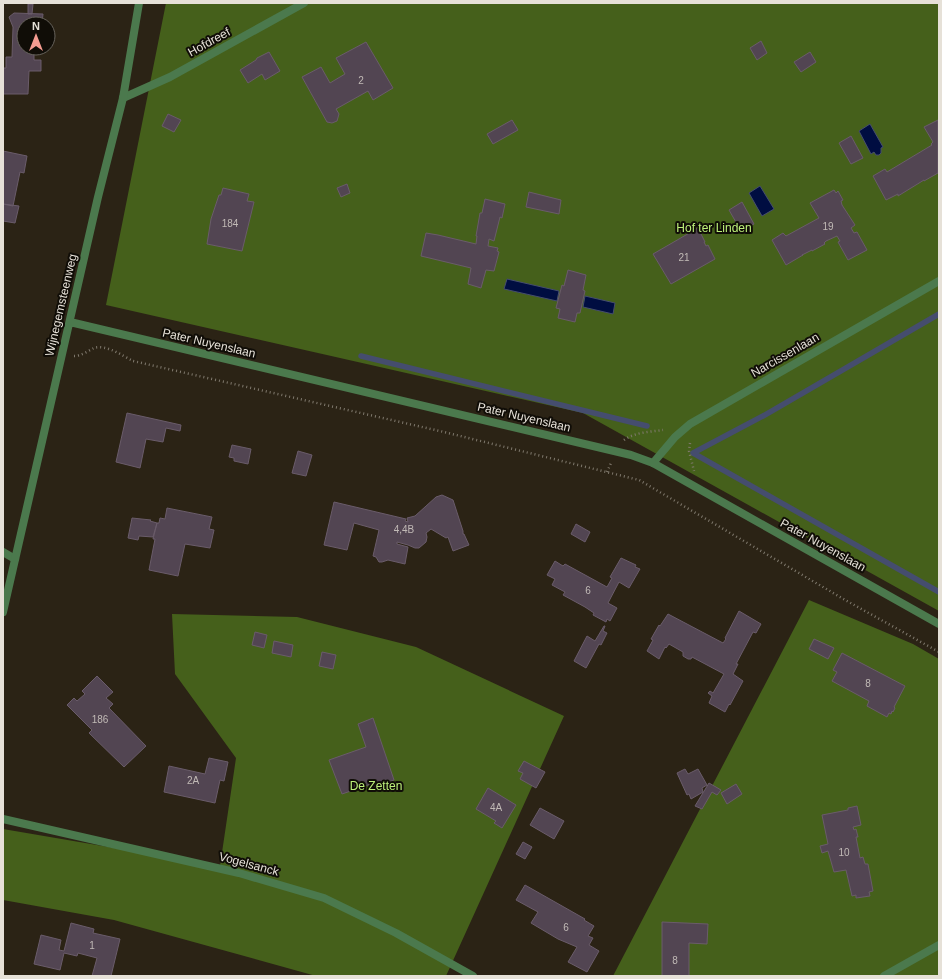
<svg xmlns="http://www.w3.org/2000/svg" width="942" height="979" viewBox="0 0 942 979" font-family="Helvetica,sans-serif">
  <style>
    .forest { fill: #45601b }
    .water { fill: #000d41; stroke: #454d6e }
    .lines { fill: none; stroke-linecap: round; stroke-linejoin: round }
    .stream { stroke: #454d6e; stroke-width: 5.5 }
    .building { fill: #524552; stroke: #6a5c6a }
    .path { stroke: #807a6e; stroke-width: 2.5; stroke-dasharray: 1 3; stroke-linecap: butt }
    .minor { stroke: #4b794d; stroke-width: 8 }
    .tertiary { stroke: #4b794d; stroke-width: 8 }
    .labels { text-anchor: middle; stroke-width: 4; stroke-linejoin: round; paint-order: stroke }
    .number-label { font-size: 10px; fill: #c1bab6 }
    .street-label { font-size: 12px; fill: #e6e1d8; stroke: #100d07 }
    .park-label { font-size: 12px; fill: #bdf07a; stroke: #100d07 }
  </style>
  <rect width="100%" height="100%" fill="#2b2315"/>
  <!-- forest -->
  <path class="forest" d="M166,3H939V611L583,413L106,305Z
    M809,600L913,644L939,659V976H613Z
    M172,614L297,617L416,647L564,716L446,976H316L114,920L3,900V829L220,866L236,758L175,674Z"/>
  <!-- water -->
  <path class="water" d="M870,124L883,147L881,148V153L879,155H876L874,152L871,154L859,131Z
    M760,186L774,209L762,216L749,193Z
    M507,279L559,291L557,301L504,289Z
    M585,296L615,303L613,314L583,307Z"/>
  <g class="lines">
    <!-- stream -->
    <path class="stream" d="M939,314L763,416L693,453L939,592
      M361,356L647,426"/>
  </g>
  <!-- building -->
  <path class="building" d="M28,4H33L32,14H28Z
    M14,13L43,14L42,24H24V48H34V60H41V71H29L28,94H3V68H6V57H12L13,27L9,17Z
    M761,41L767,53L757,60L750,48Z
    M366,42L393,88L373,100L368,91L336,109L339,114L337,121L332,123L327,122L302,77L321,67L330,83L345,74L336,58Z
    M269,52L280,71L265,80L262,74L248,83L240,70L256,60L257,58Z
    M810,52L816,62L801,72L794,62Z
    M168,114L181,120L174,132L162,126Z
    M512,120L518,130L493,144L487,134Z
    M938,120V173L924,181V180L898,196V194L886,200L873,176L885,169L887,172L932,145L931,144L933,142L924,127Z
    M851,136L863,158L851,164L839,143Z
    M3,151L27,156L24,173L20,172L13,206L3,204Z
    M347,184L350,193L341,197L337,188Z
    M223,188L249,194L247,201L254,202L242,251L207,244L211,219L219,195H221Z
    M834,190L836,193L838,191L843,200L841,201L842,205L855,225L851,228L854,233L857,232L867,250L848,260L838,242L840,241L837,236L826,241L824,243L825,244L812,251V250L802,255H803L786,265L772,240L783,233L786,236L819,218L810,203Z
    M529,192L561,200L559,214L526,207Z
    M485,199L505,204L502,218L500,217L494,241L489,239L488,246L498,248L497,251L499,252L494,271L486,270L481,288L468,284L471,268L421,256L426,233L438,235L476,244L477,236H476L480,213H482Z
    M742,202L754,224L741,231L729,210Z
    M3,204L19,206L15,223L3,221Z
    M698,228L705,242H704L706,246L708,245L715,259L671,284L653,254Z
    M568,270L586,275L583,290L585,291L580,313H577L575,322L558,318L560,309L556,308L562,285L564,286Z
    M127,413L181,425L180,431L166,428L163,442L146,439L140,468L116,462Z
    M232,445L251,449L248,464L234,461V458L229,457Z
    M298,451L312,455L306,476L292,473Z
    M442,495L453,500L463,531V534H464L469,545L453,551L448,537L446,538L431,529L426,533L427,537L426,542L419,548H415L408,545L397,542V544L408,547L405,564L388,560L382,562H379L376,557L373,556L379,530L354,523L347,550L324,545L334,502L406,519L405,521L408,522L407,518L415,516L436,497Z
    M167,508L212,517L209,529L214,530L210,548L185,544L178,576L149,570L155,539H153L157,523H159L160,518L165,519Z
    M132,518L151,520L150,521L157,523L153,537L139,536L138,540L128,538Z
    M576,524L590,532L585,542L571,534Z
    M621,558L636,565L635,567L640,569L629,588L619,582L608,603L617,608L610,621L607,619L606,622L593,615L594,613L585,607L563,595L565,592L552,585L555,579L547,575L555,561L563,566L565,564L607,587L612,578L610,577Z
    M739,611L761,624L756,633L753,632L736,664H738L733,674L743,681L730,705L729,704L725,712L709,703L712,696L708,693L710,691L713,693L724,674L692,657L691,659H688L683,656V652L669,644L666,648L665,647L659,659L647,651L653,640L651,639L659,625L660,626L668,614L723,643L726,639L725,638Z
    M604,626H605L603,631L607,633L601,645L599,644L586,668L574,661L587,636L595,641Z
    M255,632L267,635L264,648L252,645Z
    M814,639L834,648L828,659L809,649Z
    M274,641L293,645L291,657L272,653Z
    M322,652L336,655L333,669L319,666Z
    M842,653L905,686L894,707L895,708L893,712L892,711L891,714L889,713L887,717L867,706L869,701L832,681L837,672L833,670Z
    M97,676L113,692L106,698L113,704L109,708L146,746L124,767L89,733L92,730L67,705L74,698L77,701L85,694L82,691Z
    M373,718L394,780L373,788L371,784L342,794L329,760L366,747L358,724Z
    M209,758L228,762L224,781L220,780L215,803L164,792L169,766L205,774Z
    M524,761L545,772L536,788L520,779L523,773L518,771Z
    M685,769L688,774L698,769L707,785L702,788L703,792L691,799L689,794L687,795L677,773Z
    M709,783L721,790L717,795L712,792L702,809L695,806Z
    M736,784L742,794L727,804L721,793Z
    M488,788L516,805L502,828L494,823L496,821L476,809Z
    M857,806L861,825L853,827L854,830L856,829L858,837H856L860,858L863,857L865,864H868L873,891L869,892L870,896L856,898V895L852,896L846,870L834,872L828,851L822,853L820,846L828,844L822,815L848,810V808Z
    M540,808L564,821L554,839L530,825Z
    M523,842L532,847L525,859L516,854Z
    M525,885L585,919L584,920L594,926L588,936L593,938L589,945L599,951L587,972L568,962L577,947L558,939L531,923L538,912L516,900Z
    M662,922L708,924L707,944L689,943V976H662Z
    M71,923L94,929L93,933L120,939L111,976H92L97,958L78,953L77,956L64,953L60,970L34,964L41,935L61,940L59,950L64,951Z"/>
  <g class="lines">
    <!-- path -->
    <path class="path" d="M74,356C81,356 88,351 94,348C106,344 123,356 133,361L444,432L639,480L847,601L939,652
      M624,440C635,432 650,432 663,430
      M690,443L689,451L694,471
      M607,472L611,463"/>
    <!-- minor -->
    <path class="minor" d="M123,98L170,77L304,3
      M653,463L675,437L690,424L939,281
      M3,552L15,559
      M3,819L239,873L324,898L396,933L473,976
      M884,976L939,945"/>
    <!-- tertiary -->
    <path class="tertiary" d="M70,322L631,455L653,463L939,624
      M3,612L98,197L123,98L139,3"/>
  </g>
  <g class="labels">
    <!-- number labels -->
    <g class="number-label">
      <text x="361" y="84">2</text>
      <text x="230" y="227">184</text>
      <text x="828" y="230">19</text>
      <text x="684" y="261">21</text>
      <text x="404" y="533">4,4B</text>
      <text x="588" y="594">6</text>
      <text x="868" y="687">8</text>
      <text x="100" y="723">186</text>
      <text x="193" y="784">2A</text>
      <text x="496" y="811">4A</text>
      <text x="844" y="856">10</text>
      <text x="566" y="931">6</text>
      <text x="92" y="949">1</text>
      <text x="675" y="964">8</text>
    </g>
    <!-- street labels -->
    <g class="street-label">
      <text transform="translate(209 42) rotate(-29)" y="4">Hofdreef</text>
      <text transform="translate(61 305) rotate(-77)" y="4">Wijnegemsteenweg</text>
      <text transform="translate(209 343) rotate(13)" y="4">Pater Nuyenslaan</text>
      <text transform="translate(785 355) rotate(-30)" y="4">Narcissenlaan</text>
      <text transform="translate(524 417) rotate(13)" y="4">Pater Nuyenslaan</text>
      <text transform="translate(823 545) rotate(29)" y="4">Pater Nuyenslaan</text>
      <text transform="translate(249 864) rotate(15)" y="4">Vogelsanck</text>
    </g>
    <!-- park labels -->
    <g class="park-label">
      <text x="714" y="232">Hof ter Linden</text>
      <text x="376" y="790">De Zetten</text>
    </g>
  </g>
  <!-- border -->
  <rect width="942" height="979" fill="none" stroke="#e6e1d8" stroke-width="8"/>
  <!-- north arrow -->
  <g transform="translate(36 36)"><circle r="19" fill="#100d07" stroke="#66625b"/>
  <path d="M0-3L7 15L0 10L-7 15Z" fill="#f59c91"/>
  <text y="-6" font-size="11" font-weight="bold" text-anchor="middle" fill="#e6e1d8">N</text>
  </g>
</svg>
